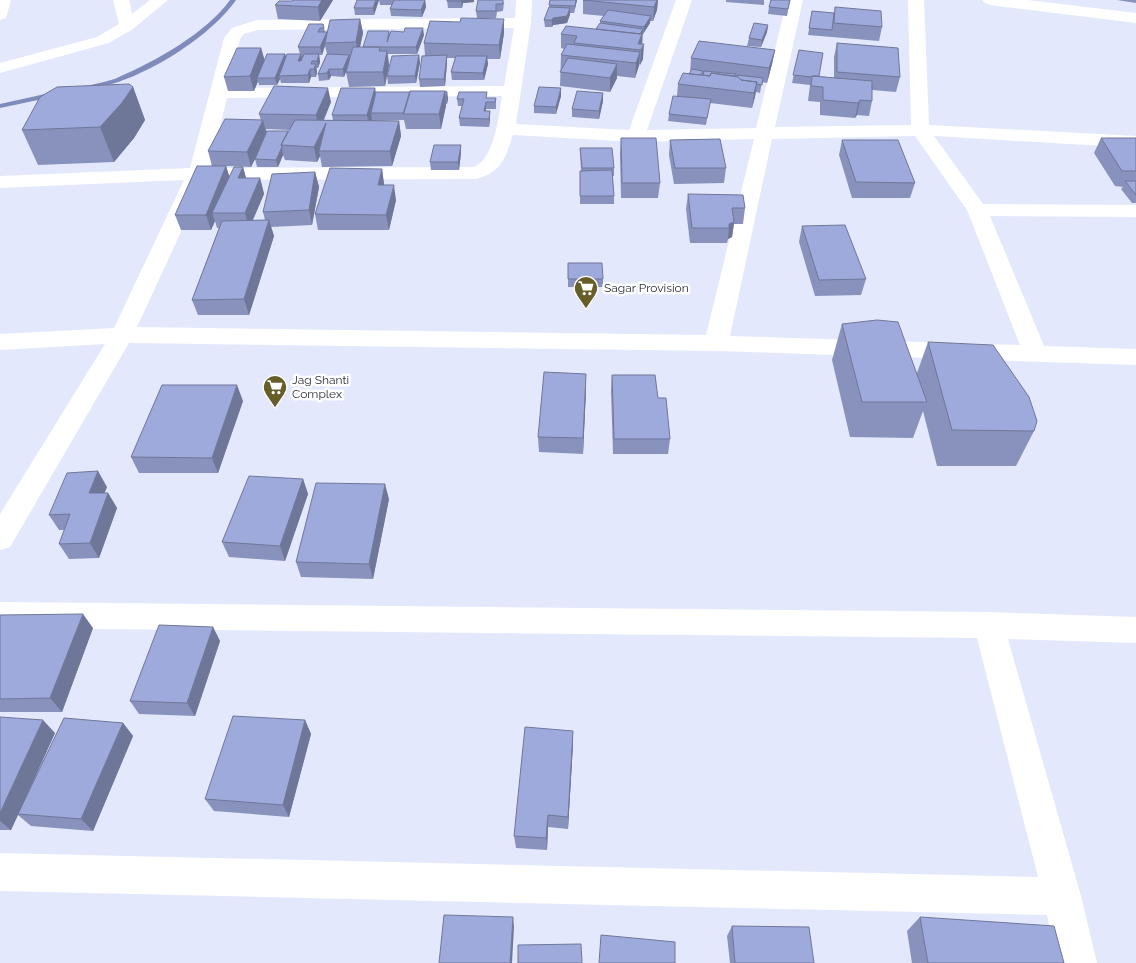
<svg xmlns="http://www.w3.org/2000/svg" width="1136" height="963" viewBox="0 0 1136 963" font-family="Raleway,sans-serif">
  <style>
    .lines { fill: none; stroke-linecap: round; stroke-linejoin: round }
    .stream { fill: #7f8bba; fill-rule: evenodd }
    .street { fill: #fff; fill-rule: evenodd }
    .wall { fill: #8892bc; fill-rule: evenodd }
    .shaded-wall { fill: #6f7799 }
    .building { fill: #9eaadb; stroke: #6f7799 }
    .labels { text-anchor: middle; stroke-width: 5; stroke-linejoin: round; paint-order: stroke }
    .poi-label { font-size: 12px; fill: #2b2e37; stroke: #fff; text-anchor: start }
  </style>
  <rect width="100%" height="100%" fill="#e3e8fd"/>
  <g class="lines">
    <!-- stream -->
    <path class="stream" d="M230,0H236C209,39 137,83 90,89L86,87C93,83 110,82 119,77C156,61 206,33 230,0Z
      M54,92L58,94L57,96L0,108V104Z"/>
    <!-- street -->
    <path class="street" d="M0,0H11L6,18L0,20Z
      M113,0H129L132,14L150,0H168L133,29L109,43L0,73V63L97,37L119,24Z
      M516,0H532L531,23L516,124L629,130L676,0H692L647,130L756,128L787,0H803L775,127L911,125L908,0H924L929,125L1136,136V148L934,136L983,204L1136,205V217L990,216L1044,346L1136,349V365L716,351L129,343L10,547L0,550V514L105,344L0,350V334L114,328L184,180L0,188V176L190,168L224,38L232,28L257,20L515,18ZM514,28L504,86L229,88L240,39L244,34L258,30ZM502,96C499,116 494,159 474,167L210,168L227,98ZM513,135L636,142L754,139L706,335L137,327L205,180L476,179C502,172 505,158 513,135ZM915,136L967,210L1020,345L730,336L772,139Z
      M982,0H1028L1136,13V23L990,5L985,3Z
      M0,602L989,612L1136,617V643L1008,639L1081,896L1097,963H1057L1047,915L0,891V853L1038,877L977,638L0,628Z"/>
  </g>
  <!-- wall -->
  <path class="wall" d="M293,0H333L320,21L278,19L275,5L292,1Z
    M357,0H379L374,15H355L354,8Z
    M379,0H425L426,7L422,17L391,16L390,9L392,5H380Z
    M447,0L474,2L463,3L462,8H448Z
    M550,0H577L574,13H570L567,23L553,25L552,27H545L544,20L549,8Z
    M583,0H658L657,10L653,21H650V23L643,34H642V44L643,59L640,65L639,64L635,78L617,76V78L610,92L560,86L561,55L564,49L561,48V34L596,29L600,24V21L604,16L583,14Z
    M726,0H764V5L726,2Z
    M790,0L787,16L768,14L769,7Z
    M1117,0H1136V3Z
    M504,2L503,11L497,12L496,18H477L476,11Z
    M835,7L882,27L879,41L808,35L812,11L834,14Z
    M360,19L363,33L360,47H363L389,31L390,35H424L417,54H388L389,65L385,86L349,87L346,72L347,69L344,77L331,76L329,80L319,81L318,74L327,54L325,46L322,55H319L320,62L318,68H316L317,72L316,77H311L309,83H281L280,79L277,85H259L258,81L254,91H228L224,77L261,48L265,61L285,54L286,56L300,54L298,47L323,24L325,32H327Z
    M768,25L767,32L761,47L747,46L749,38Z
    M504,33L500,59H487L488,64L484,80H452L451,72L455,58H447V63L445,86L420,87L419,79L425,55L424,43Z
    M837,43L900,77L896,92L872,90V101L869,116L857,115L855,118L820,115V102L808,101L810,85L792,83L799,50L819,76L834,78V57Z
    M775,50L772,64L767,83L762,82L760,93L756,92L752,108L710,103L706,125L668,121L669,114L677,96L678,84L690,73L691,58Z
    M419,55L420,63L416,83L388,84L387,76Z
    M133,87L145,120L134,138L114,162L38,165L22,130Z
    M375,88L376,94L447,92L448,99L447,104H446L441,129H406L404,120L373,121H399L401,136L392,166L322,167L320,156L317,162L285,160L283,155L278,167H257L255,159L251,167L226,166L229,176L243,167L246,178H260L264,194L253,220H265L263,212L315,172L319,187L312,225L271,227L274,236L249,315H198L192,300L219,228H217L215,221L211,230H181L175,215L212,166L208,151L261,120L259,114L331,102L324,120H333L332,115ZM266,129L290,130L288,133L267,132Z
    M561,96L556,114L534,113V106Z
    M487,98H496V109H486V111H490V119L489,127L460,126L459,118L462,106H458L457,99Z
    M603,101L599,119L572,117V109Z
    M621,138L660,183L658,198H621L620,153Z
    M1101,138H1136V203H1132L1121,189L1123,187L1115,186L1094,153Z
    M670,140L726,168L724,183L674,184L669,155Z
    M842,140L915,183L910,198H852L839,155Z
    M580,148L614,168V176H612L614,196V204H580V171H581Z
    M461,153L459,170H431L430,162Z
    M382,169L384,185L396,200L389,230H318L315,214Z
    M688,194L745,208L743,224H734L732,237L728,239L727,243H690L686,209Z
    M802,226L866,279L861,295L815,296L799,242Z
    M568,263L603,279V287H568Z
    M842,324L917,373L928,342L1034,431L1016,466H937L923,411L913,438L850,437L832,360Z
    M612,375L658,398L670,439L668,454H613L611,390Z
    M586,390L583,454L539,452L538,437Z
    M243,401L218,473H139L131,457Z
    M303,479L308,494L285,561L229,557L222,542Z
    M107,487L104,493H108L117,508L99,558L69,559L59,544L65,530H59L49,515Z
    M389,499L373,579L301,577L296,562Z
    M0,615L93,628L62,712H0Z
    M213,627L220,641L195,716L139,714L130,701Z
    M0,717L55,733L29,791L123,723L133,736L93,831L31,826L18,815L11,830H0Z
    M305,720L311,734L289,817L214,811L205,799Z
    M573,744L568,829L548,827L547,850L516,848L514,836Z
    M920,917L1064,963H912L907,931Z
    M732,926L814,963H730L727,936Z"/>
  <!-- shaded-wall -->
  <path class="shaded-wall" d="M322,0H333L320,21L318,7Z
    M376,0H379L374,15L373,8Z
    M425,0L426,7L422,17L421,10Z
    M461,0H474V2L463,3L462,8Z
    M576,0H577L574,13L575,6Z
    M657,0H658L657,10L653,21L654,7Z
    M570,8V15L567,23L553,25L552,27V20L553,18Z
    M651,16L650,23L643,34L644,27Z
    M360,19L363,33L358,56L356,42Z
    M504,19V33L500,59L499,45Z
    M768,25L767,32L761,47L762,40Z
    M423,28L424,35L417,54L416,47Z
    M643,29L642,49L637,40Z
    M327,32L328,39L325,43V45L322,55L320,47Z
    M644,44L643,59L640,65L641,50Z
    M261,48L265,62L257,78L258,81L254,91L250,76Z
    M775,50L772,64L767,83L769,68Z
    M387,51L389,65L385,86L383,72Z
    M640,52L639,66L635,78L636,63Z
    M285,54L287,61L279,76L280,79L277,85L275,78Z
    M301,54L303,62L298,61Z
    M319,54L320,62L318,68L317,61Z
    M349,55L350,62L344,77L343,69Z
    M419,55L420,63L416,83L415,76Z
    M447,55V63L445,86L444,79Z
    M487,56L488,64L484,80L483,73Z
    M316,64L317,72L316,77L314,69Z
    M617,64V78L610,92V78Z
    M310,69L311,77L309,83L308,75Z
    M329,69L331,76L329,80L327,73Z
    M757,82L755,97L752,108L754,93Z
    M133,87L145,120L134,138L114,162L100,127Z
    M328,88L331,102L319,130L316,115Z
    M375,88L377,103L371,113L372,120L369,130L367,115Z
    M561,88V96L556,114V107Z
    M445,91L446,106L441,129L439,114Z
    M447,92L448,99L447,104L446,97Z
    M603,93V101L599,119V111Z
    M860,100L857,115L855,118L858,103Z
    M486,102V109L484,119V111Z
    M490,111V119L489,127V119Z
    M263,120L267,135L251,167L247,152Z
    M399,121L401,136L392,166L390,151Z
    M326,123L319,151L320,156L317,162L314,147Z
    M461,145V153L459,170L458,162Z
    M282,147L283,155L278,167L276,160Z
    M226,166L231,182L212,213L215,221L211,230L206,215Z
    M243,167L247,182L238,178Z
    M382,169L384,184L380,200L378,185Z
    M315,172L319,187L312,225L309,210Z
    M260,178L264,194L249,228L245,213Z
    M394,185L396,200L389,230L386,215Z
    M269,220L274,236L249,315L244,299Z
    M734,222L732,237L728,239L729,228V224Z
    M586,374V390L583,454V438Z
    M237,385L243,401L218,473L212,458Z
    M98,471L107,487L98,509L89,493Z
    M303,479L308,494L285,561L280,546Z
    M385,484L389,499L373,579L369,564Z
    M108,493L117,508L99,558L90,543Z
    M83,614L93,628L62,712L50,698Z
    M213,627L220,641L195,716L187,703Z
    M43,720L55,733L11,830L0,821V813Z
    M305,720L311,734L289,817L283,805Z
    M123,723L133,736L93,831L81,819Z
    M573,731V744L568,829V817Z
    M548,815V827L547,850L546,838Z
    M513,917L514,927L512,963H510Z"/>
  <!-- building -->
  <path class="building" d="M293,0H322L318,7L275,5L279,1H292Z
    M357,0H376L373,8H354Z
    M394,0H425L421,10L390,9Z
    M447,0H461V1H447Z
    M478,0H503V4H496V11H476Z
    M550,0H576L575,6L549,5Z
    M583,0H657L654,7Z
    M771,0H790L788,9L769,7Z
    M549,7L570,8L567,16L553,18L552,20H544Z
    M835,7L881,11L882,27L834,23Z
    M608,10L651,16L644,27L600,21Z
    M812,11L834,13L832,30L809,28Z
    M461,18L504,19L499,45L424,43L430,21L460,22Z
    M360,19L356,42L325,43L330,20Z
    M600,23L643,29L640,34L596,29Z
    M754,23L768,25L762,40L749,38Z
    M309,24H323L324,28H320L318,32H327L320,47H298Z
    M566,26L642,34L638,44H644L641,50L574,43L577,36L561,34Z
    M405,28H423L416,47H363L368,31H389L387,42L391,31L404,32Z
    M699,41L775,50L769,68L691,58Z
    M837,43L898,48L900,77L837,72Z
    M567,44L640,52L636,63L561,55Z
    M353,47H380L379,51H387L383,72H346Z
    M237,48H261L250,76L224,77Z
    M799,50L823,53L819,76H812V77L793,75Z
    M267,54H285L275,78H257Z
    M287,54H301L298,61H301L304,54H319L317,61H312L311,64H316L314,69H310L308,75L279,76Z
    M327,54L349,55L343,69H329L327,73L318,74Z
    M419,55L415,76H387L392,56Z
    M447,55L444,79H419L422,56Z
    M456,56H487L483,73L451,72Z
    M568,58L617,64L610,78L560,72Z
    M692,69L703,71L701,75L689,74Z
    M704,71L736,74L735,76L711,73L710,76L703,75Z
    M683,73L710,76L711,73L738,77L741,80L757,82L754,93L678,84Z
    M737,75L763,78L762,85L756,84L757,82L741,80L737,76Z
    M812,76L872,81V101L860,100L858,103L823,100V87L811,86Z
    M129,84L133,87L121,104L100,127L22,130L40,97L57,87Z
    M274,86L328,88L316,115L259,114Z
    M539,87L561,88L556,107L534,106Z
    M341,88H375L367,115H332Z
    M410,91H445L439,114H403Z
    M445,91L447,92L446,97H445Z
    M577,91L603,93L599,111L572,109Z
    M376,92H410L404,113H371Z
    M459,92H487L486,98H496L495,102H486L484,111H490L489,119L459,118L464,99H457Z
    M673,96L711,99L707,118L669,114Z
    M225,119L263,120L247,152L208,151Z
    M295,120L399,121L390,151H319L326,123L314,147L281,145Z
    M267,131H288L281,145L282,147L276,160L255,159Z
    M621,138H656L660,183H622Z
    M1101,138H1136V171H1122Z
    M720,139L726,168H675L670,140Z
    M842,140H898L915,183L856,182Z
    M434,145H461L458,162H430Z
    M580,148H612L614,168H582Z
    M197,166H226L206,215H175Z
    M234,167H243L238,178H260L245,213H212Z
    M330,168L382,169L378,185H394L386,215L315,214Z
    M612,170L614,196H580V171Z
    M315,172L309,210L263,212L272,174Z
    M1125,181H1136V195Z
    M688,194L743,195L745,208H732L734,222L729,224V228H692Z
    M269,220L244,299L192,300L222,221Z
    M845,225L866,279L819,280L802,226Z
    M568,263H602L603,279H568Z
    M877,320L898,322L927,402H862L842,324Z
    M928,342L993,345L1029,397L1037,421L1034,431L952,430Z
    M544,372L586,374L583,438L538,437Z
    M612,375H655L658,398H666L670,439H614Z
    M162,385H237L212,458L131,457Z
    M98,471L89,493H108L90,543L59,544L70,514L49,515L67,473Z
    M249,476L303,479L280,546L222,542Z
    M316,483L385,484L369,564L296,562Z
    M83,614L50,698L0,699V615Z
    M159,625L213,627L187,703L130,701Z
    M233,716L305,720L283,805L205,799Z
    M0,717L43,720L0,813Z
    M64,718L123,723L81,819L18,814Z
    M525,727L573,731L568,817L548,815L546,838L514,836Z
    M444,915L513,917L510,963H439Z
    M920,917L1054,926L1064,963H928Z
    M732,926L809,927L814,963H735Z
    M601,935L675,942V963H599Z
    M581,944L582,963H518V945Z"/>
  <!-- icons -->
  <defs>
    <g id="supermarket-pin" transform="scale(1.25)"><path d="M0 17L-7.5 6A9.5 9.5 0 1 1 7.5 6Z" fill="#665d29" stroke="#fff"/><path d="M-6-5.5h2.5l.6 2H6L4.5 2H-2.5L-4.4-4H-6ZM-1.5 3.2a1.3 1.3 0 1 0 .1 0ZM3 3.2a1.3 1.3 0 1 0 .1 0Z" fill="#fff"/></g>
  </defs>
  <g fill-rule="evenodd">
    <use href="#supermarket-pin" x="586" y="288"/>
    <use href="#supermarket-pin" x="275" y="387"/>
  </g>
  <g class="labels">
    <!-- poi labels -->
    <g class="poi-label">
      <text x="604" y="292">Sagar Provision</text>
      <text x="292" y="384">Jag Shanti<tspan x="292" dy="14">Complex</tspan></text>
    </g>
  </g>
</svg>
